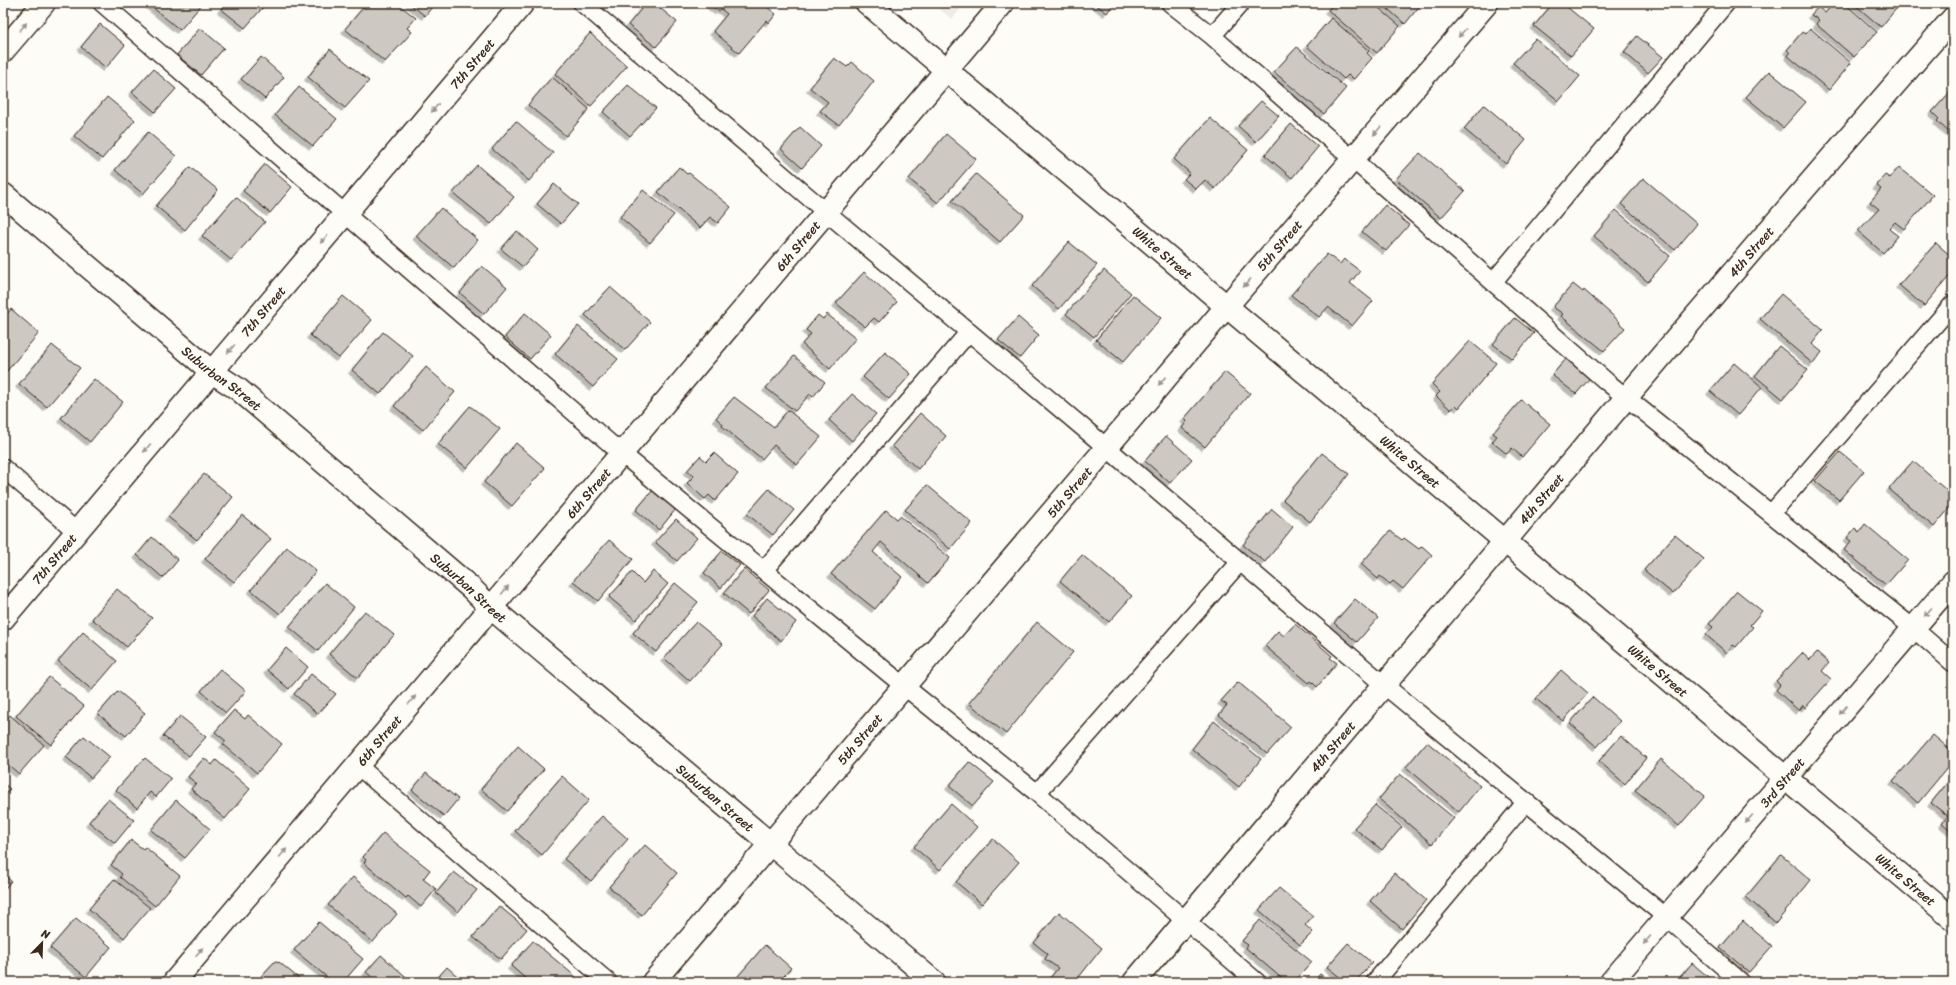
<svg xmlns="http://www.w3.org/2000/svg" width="1956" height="985" viewBox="0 0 1956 985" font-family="Sriracha,sans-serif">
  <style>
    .built { fill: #efece7 }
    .building { fill: #cdc8c2; stroke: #3b2a1e; filter: url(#shadow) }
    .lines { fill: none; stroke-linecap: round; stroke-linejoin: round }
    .lane-casing { stroke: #3b2a1e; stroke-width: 20 }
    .street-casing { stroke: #3b2a1e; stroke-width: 25 }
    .lane { stroke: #fdfcf7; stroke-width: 17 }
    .street { stroke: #fdfcf7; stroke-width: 22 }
    .oneway { fill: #9c938a }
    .labels { text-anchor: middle; stroke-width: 4; stroke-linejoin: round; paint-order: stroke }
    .street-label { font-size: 13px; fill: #3b2a1e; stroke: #fdfcf7 }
  </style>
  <defs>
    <filter id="shadow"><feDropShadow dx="-3.5" dy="3.5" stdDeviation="0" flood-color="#0004"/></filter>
  </defs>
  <rect width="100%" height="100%" fill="#fdfcf7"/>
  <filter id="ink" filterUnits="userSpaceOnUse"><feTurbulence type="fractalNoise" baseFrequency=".025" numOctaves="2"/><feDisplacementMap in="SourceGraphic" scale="8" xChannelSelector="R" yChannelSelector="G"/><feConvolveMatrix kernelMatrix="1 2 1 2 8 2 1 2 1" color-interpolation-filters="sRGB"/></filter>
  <g filter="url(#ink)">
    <!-- built -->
    <path class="built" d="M932,3H966L952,19Z"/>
    <!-- building -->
    <path class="building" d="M147,3H203L180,30Z
      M226,3H260L264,6L245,28L221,9Z
      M367,3H397L416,18L407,28L412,32L385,62L345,29Z
      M409,3H435L425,16Z
      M646,3H654L677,22L656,47L628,25Z
      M708,3H762L776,14L769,23L767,20L739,53L713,31L727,14L721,9L718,11Z
      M1094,3H1114L1107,13Z
      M1334,3H1373L1400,26L1377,53L1328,10Z
      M1381,3H1422L1405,24Z
      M1553,3H1562L1594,29L1571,56L1534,26Z
      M1834,3H1844L1877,32L1854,57L1816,24L1819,20L1811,15L1818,7L1825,13Z
      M1853,3H1901L1881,27Z
      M1331,18L1369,51L1367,53L1372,58L1354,79L1348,75L1344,79L1307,46Z
      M100,24L125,45L106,68L81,47Z
      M200,28L224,48L201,75L177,55Z
      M1810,28L1851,63L1829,90L1788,56L1790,53L1787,50L1802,32L1805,34Z
      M590,33L627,66L591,106L555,74Z
      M1637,36L1663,57L1648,73L1624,52Z
      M1535,39L1580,76L1559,101L1513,63Z
      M1297,47L1346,88L1324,114L1274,72Z
      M330,49L369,81L345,108L308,77Z
      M261,57L284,77L265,99L241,79Z
      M834,58L847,67L852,62L874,81L839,125L820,111L828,102L810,88Z
      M153,69L176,89L155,112L132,92Z
      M1769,71L1806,102L1783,128L1746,97Z
      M552,77L589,109L566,136L528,105Z
      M628,85L656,108L630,136L603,112Z
      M299,87L337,119L313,146L275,115Z
      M1951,91L1953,93V136L1937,121L1939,119L1932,112Z
      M107,97L135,120L102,159L74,136Z
      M1261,101L1279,116L1256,142L1238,126Z
      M1484,105L1526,140L1506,164L1464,129Z
      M1210,118L1248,150L1215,189L1205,180L1196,189L1184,179L1190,173L1174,159Z
      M516,121L553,153L529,181L492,149Z
      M1291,124L1318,147L1292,178L1265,155Z
      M800,127L821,146L802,168L781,149Z
      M148,132L176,156L143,194L115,170Z
      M946,134L976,159L938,203L909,179Z
      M1420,153L1465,191L1441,218L1396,179Z
      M265,164L292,187L270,213L243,191Z
      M477,165L514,197L491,224L453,193Z
      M190,167L218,190L185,230L156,206Z
      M679,167L687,174L689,173L731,207L718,223L710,217L700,228L658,192Z
      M1899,167L1933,195L1904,229L1895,222L1889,229L1898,236L1883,253L1858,231L1879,209L1870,202L1881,189L1876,185L1885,175L1890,178Z
      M976,174L1024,215L1000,242L952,201Z
      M1643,178L1697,224L1675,250L1621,204Z
      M554,184L578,204L561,224L537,204Z
      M643,190L674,215L650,243L620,217Z
      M236,197L265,222L231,260L202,236Z
      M1385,205L1409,225L1386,251L1362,232Z
      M441,208L478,240L454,268L416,236Z
      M1616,210L1670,256L1648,282L1594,236Z
      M517,231L538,250L523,267L501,249Z
      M1069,242L1097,265L1059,309L1032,286Z
      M1936,243L1953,258V272L1924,306L1899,285Z
      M1327,254L1340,264L1344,259L1360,271L1350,283L1373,301L1352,326L1328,307L1319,317L1291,295Z
      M482,266L507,287L484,314L460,293Z
      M1104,270L1131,293L1094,337L1066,314Z
      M864,272L897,302L879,322L874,318L865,327L836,303Z
      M1573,284L1583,292L1584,290L1620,322L1619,323L1625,328L1604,351L1561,316L1563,314L1553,307Z
      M610,287L650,322L625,350L585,315Z
      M1781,294L1823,330L1812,344L1822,352L1813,364L1760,319Z
      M1133,295L1161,318L1123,362L1096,340Z
      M343,296L372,320L339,358L310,335Z
      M11,309L39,333L6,372L3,370V319Z
      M525,313L551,335L530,359L505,337Z
      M827,314L856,338L830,369L802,344L811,334L806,330L818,315L823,319Z
      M1018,317L1039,335L1020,358L998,340Z
      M1515,318L1534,333L1512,359L1493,344Z
      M578,326L618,359L593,387L555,354Z
      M383,332L413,356L380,394L352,370Z
      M1470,341L1496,363L1459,408L1456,405L1451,410L1436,396L1440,392L1432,384Z
      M52,345L80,368L47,407L19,384Z
      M1779,346L1808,370L1783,399L1755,376Z
      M885,352L911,374L889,399L863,377Z
      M794,356L825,382L813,397L810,394L795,411L766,388Z
      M1566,359L1590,378L1576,394L1552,375Z
      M1734,363L1762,387L1738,415L1710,391Z
      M426,367L455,392L423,430L394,406Z
      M1225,372L1250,393L1205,447L1182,428L1187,421L1184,419Z
      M94,379L123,402L90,442L61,418Z
      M852,394L876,414L852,441L829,420Z
      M734,397L774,427L788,410L821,437L797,465L774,445L762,459L722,426L723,424L716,418Z
      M1521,400L1550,424L1522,457L1512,448L1507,454L1492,442L1497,436L1493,433Z
      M470,406L500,429L467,468L438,444Z
      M920,413L946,436L918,469L892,446Z
      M1166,436L1192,459L1170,483L1145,461Z
      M516,443L545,468L512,506L484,482Z
      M1840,452L1864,471L1839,500L1815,481Z
      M714,453L738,474L715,501L709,495L705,499L687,483L694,476L687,471L700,456L706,461Z
      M1322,453L1349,474L1310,522L1283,500Z
      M1913,461L1953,496V504L1934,527L1889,489Z
      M204,474L233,497L197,540L168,517Z
      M927,485L972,523L950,549L905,510Z
      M769,489L794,510L773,535L747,514Z
      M653,490L676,509L659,530L636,510Z
      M1272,509L1293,527L1265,562L1243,545Z
      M886,510L897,519L900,516L950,558L928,583L881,542L873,552L902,577L875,609L831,574Z
      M242,515L271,539L234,582L205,559Z
      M676,519L697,538L677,561L655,542Z
      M1865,524L1908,560L1886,585L1844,550L1851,541L1847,538L1855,528L1859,532Z
      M1390,531L1402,540L1404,538L1419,549L1422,546L1432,555L1403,589L1393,581L1390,584L1380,576L1378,579L1361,564Z
      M1675,535L1704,559L1673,594L1644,570Z
      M152,537L178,560L163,578L137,555Z
      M609,540L633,559L598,601L573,581Z
      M287,547L316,571L280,614L251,590Z
      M722,551L740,565L721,588L704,573Z
      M1082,555L1132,596L1109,622L1060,581Z
      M744,569L769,590L749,614L724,593Z
      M653,571L668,584L636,620L609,597L632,572L643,583Z
      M325,583L354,607L318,651L289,627Z
      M675,583L698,602L656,652L633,633Z
      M117,589L152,618L127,647L92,619Z
      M1737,591L1762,611L1750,625L1753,627L1736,647L1733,645L1727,653L1706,635L1713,627L1709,624Z
      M767,598L796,622L781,641L752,616Z
      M1355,599L1378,618L1357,642L1334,623Z
      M365,611L394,635L358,678L329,654Z
      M696,622L723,644L690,681L664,658Z
      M1037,622L1073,652L1006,734L969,703Z
      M1295,624L1332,656L1330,658L1337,663L1317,687L1311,681L1309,683L1265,646L1278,631L1284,636Z
      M83,632L117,661L92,690L58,661Z
      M286,648L308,667L289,689L267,670Z
      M1817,652L1829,663L1822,671L1831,679L1805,708L1803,705L1799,711L1776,690L1780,685L1776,681L1802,653L1810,660Z
      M220,669L246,691L226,713L201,691Z
      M1561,670L1588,693L1563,721L1536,699Z
      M311,674L336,694L318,714L294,694Z
      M49,677L84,706L51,745L16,716Z
      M1238,682L1291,727L1267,754L1219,715L1227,705L1221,701Z
      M118,691L145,713L126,736L98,714Z
      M1593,697L1620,721L1597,747L1570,723Z
      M234,710L245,719L248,715L282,744L257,773L223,744L226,741L215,732Z
      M10,715L44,745L19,774L3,760V724Z
      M180,716L206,737L189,756L163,736Z
      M1214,721L1261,759L1239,787L1192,749Z
      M1933,735L1953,752V761L1918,803L1893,781Z
      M84,736L110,757L91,778L66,757Z
      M1621,736L1646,758L1625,784L1599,761Z
      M1427,742L1480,786L1459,812L1406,767Z
      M518,746L544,769L507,811L481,789Z
      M145,758L171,779L156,797L150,792L137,808L116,790Z
      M204,758L212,765L216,760L250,789L225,819L191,789L196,783L188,777Z
      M1661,759L1705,796L1679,826L1635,790Z
      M969,762L994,782L973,806L949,786Z
      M426,773L458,799L444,816L412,790Z
      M1400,774L1454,818L1432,844L1379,799Z
      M562,776L589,800L542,855L515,831Z
      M1953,776V832L1942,823L1948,816L1931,803Z
      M3,783L10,789L3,797Z
      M108,799L134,820L115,843L89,822Z
      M176,800L210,829L185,858L151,830Z
      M951,804L977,827L940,870L914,847Z
      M1375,805L1402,827L1382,850L1354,828Z
      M602,816L628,839L591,881L564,859Z
      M383,833L430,870L423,879L436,889L421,907L408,896L406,898L364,863L366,860L363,857Z
      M993,839L1019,862L982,904L956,882Z
      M131,840L143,849L145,847L180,876L155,906L120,877L122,874L111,865Z
      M645,845L677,873L642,915L609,887Z
      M1781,855L1811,880L1776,923L1746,897Z
      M454,872L477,890L458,912L436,893Z
      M1394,873L1426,900L1402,929L1370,901Z
      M3,874L11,881L3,891Z
      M353,877L397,914L373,942L328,905Z
      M114,879L150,908L124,938L89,909Z
      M1279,888L1313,916L1305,925L1313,932L1300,945L1259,910Z
      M499,906L527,929L501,959L473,937Z
      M1059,912L1102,948L1075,982H1056L1050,978L1058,968L1045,959L1048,954L1034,943Z
      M76,918L111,947L86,977L50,948Z
      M1260,920L1312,962L1294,982H1286L1246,948L1248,945L1242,941Z
      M1743,921L1772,946L1749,972L1720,948Z
      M319,922L363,959L343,982H333L294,950Z
      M533,941L576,977L571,982H524L526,979L511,966Z
      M1348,943L1372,963L1355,982H1346L1327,967Z
      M765,945L791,968L779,982H733Z
      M381,955L412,982H378L366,972Z
      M275,961L278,963L279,962L303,982H256Z
      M1692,963L1714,982H1676Z
      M447,967L464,982H434Z
      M1320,974L1330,982H1313Z"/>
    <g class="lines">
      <!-- lane casing -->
      <g class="lane-casing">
        <path id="lane" d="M102,3L621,453L904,686L1037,793L1257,982
          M582,3L806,195L1106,447L1384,685L1666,917L1741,982
          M1170,3L1212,36
          M1241,3L1212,36L1607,382L1913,628L1953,663
          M1493,282L1726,3
          M3,468L77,532
          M1771,514L1953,304
          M764,570L969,332
          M357,765L608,982
          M1037,793L1240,562
          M1375,982L1526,802"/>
      </g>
      <!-- street casing -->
      <g class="street-casing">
        <g id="street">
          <path id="s1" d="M867,3L1953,919"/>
          <path d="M3,51L44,3"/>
          <path id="s2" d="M3,194L212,372L238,389L471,588L490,607L934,982"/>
          <path id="s3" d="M3,619L523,3"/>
          <path id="s4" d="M174,982L1003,3"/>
          <path id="s5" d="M653,982L1226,307L1487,3"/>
          <path id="s6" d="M1134,982C1406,660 1675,335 1953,18"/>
          <path id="s7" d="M1611,982L1953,582"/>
        </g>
      </g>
      <!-- lane -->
      <use href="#lane" class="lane"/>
      <!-- street -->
      <use href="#street" class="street"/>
    </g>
    <!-- one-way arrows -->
    <defs><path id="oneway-solid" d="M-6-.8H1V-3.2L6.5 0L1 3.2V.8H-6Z"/></defs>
    <g class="oneway">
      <use href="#oneway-solid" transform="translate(23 27) rotate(-50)"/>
      <use href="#oneway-solid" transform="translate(1462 33) rotate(131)"/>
      <use href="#oneway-solid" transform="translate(435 108) rotate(130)"/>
      <use href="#oneway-solid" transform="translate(1377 131) rotate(131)"/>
      <use href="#oneway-solid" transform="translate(324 239) rotate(130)"/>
      <use href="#oneway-solid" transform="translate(1247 283) rotate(131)"/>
      <use href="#oneway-solid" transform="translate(231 349) rotate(130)"/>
      <use href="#oneway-solid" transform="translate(1162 381) rotate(130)"/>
      <use href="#oneway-solid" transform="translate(147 448) rotate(130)"/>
      <use href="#oneway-solid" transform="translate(505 590) rotate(-50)"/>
      <use href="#oneway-solid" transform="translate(1928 612) rotate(131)"/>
      <use href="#oneway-solid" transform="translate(412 700) rotate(-50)"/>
      <use href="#oneway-solid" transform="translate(1843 710) rotate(131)"/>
      <use href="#oneway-solid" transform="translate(1749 819) rotate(130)"/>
      <use href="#oneway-solid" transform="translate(283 853) rotate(-50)"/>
      <use href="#oneway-solid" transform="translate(1647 940) rotate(130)"/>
      <use href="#oneway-solid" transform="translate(199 952) rotate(-50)"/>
    </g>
  </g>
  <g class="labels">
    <!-- street labels -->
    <g class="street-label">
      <text dy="5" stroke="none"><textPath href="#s3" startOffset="727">7th Street</textPath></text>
      <text dy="5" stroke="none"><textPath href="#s4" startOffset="965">6th Street</textPath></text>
      <text dy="5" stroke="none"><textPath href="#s5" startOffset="967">5th Street</textPath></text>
      <text dy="5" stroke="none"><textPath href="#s6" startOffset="956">4th Street</textPath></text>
      <text dy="5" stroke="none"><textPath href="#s1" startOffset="387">White Street</textPath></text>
      <text dy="5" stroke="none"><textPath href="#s3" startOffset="403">7th Street</textPath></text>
      <text dy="5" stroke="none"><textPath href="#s2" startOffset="286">Suburban Street</textPath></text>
      <text dy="5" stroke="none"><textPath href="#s1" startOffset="711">White Street</textPath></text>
      <text dy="5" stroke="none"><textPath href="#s5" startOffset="643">5th Street</textPath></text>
      <text dy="5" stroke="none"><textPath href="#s4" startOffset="641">6th Street</textPath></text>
      <text dy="5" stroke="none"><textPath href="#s6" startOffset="632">4th Street</textPath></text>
      <text dy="5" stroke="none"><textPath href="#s3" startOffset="79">7th Street</textPath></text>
      <text dy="5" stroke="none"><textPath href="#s2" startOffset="610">Suburban Street</textPath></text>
      <text dy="5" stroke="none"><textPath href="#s1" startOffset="1035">White Street</textPath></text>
      <text dy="5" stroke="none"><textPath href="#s5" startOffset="319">5th Street</textPath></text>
      <text dy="5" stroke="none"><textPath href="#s4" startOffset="317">6th Street</textPath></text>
      <text dy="5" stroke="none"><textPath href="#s6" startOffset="308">4th Street</textPath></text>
      <text dy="5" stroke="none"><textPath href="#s7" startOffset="263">3rd Street</textPath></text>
      <text dy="5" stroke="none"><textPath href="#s2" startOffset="934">Suburban Street</textPath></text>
      <text dy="5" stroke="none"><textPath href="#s1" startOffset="1359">White Street</textPath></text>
    </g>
  </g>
  <!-- margin -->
  <rect width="1956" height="985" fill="none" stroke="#fdfcf7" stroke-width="16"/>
  <rect x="8" y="8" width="1940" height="969" fill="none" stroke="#3b2a1e" stroke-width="1.5" filter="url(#ink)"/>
  <!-- north arrow -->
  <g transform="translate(42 943) rotate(23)" stroke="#fdfcf7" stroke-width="3" paint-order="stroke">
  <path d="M0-3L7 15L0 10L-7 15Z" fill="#3b2a1e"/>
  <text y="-6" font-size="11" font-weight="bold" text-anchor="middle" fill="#3b2a1e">N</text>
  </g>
</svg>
